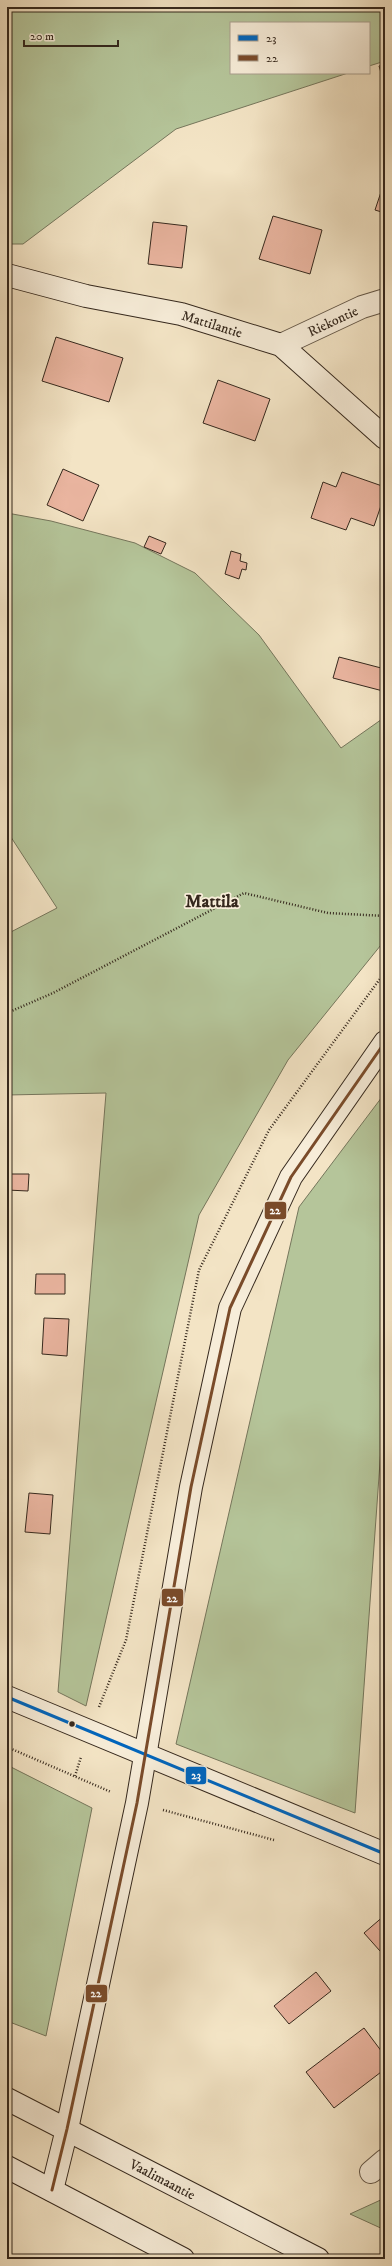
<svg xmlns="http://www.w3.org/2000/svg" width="392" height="2266" viewBox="0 0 392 2266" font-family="'IM FELL DW Pica',serif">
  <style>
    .green { fill: #b5c59a; stroke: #75765c }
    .building { fill: #eab5a0; stroke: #35281d }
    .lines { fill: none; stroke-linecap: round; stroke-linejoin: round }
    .street-casing { stroke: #645747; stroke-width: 24 }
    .secondary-casing { stroke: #35281d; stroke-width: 24 }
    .path { stroke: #35281d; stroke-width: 2.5; stroke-dasharray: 1 2; stroke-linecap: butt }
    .street { stroke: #f7edd9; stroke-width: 22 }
    .secondary { stroke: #f7edd9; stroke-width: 22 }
    .bus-1-casing { stroke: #f7edd9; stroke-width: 6 }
    .bus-2-casing { stroke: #f7edd9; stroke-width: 6 }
    .bus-1 { stroke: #0065bd; stroke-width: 3 }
    .bus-2 { stroke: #7a4b2a; stroke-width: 3 }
    .bus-dot { fill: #35281d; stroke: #f7edd9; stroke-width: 1.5 }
    .labels { text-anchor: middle; stroke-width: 3.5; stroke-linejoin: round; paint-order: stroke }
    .street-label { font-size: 14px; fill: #35281d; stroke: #f7edd9 }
    .district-label { font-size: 18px; font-weight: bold; fill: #35281d; stroke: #f7edd9 }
    .line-badge { stroke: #f7edd9; stroke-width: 1.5 }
    .badge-label { font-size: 11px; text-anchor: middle; font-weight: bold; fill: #fff }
  </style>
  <rect width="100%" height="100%" fill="#f3e4c5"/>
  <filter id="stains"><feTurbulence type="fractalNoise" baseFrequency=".005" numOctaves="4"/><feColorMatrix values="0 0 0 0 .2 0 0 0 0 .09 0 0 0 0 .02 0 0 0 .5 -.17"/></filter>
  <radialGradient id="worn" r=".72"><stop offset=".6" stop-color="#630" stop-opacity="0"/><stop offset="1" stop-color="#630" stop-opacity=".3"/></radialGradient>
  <!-- green -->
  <path class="green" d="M7,7H385V61L369,66V23H231V73H348L176,129L23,244H7Z
    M7,513L51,521L135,543L195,573L259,635L341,748L385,717V940L288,1060L199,1215L86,1706L58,1692L106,1093L7,1095V934L57,908L7,831Z
    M385,1093V1392L355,1813L176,1744L299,1207Z
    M7,1765L92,1808L46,2036L7,2021Z
    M385,2198V2230L350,2214Z"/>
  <!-- building -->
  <path class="building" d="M385,64V86L379,66Z
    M385,180V213L375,210Z
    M273,216L322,230L310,274L259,259Z
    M153,222L187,226L182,268L148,264Z
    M56,337L123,358L109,402L42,381Z
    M218,380L270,399L255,441L203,423Z
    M63,469L99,485L83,521L47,505Z
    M342,472L385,487V494L374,526L351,518L346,530L311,518L323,482L336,487Z
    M149,536L166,543L161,554L144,547Z
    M231,551L241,554L240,561L247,563L246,570L242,569L239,579L225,574Z
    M339,657L385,669L383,691L333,678Z
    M7,1174H29L28,1191L7,1190Z
    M36,1274H65V1294H35Z
    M44,1318L69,1319L67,1356L42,1354Z
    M29,1493L53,1495L50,1534L25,1532Z
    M385,1915V1947L380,1951L364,1933Z
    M316,1972L331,1991L289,2024L274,2006Z
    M364,2028L385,2056V2069L334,2108L306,2072Z"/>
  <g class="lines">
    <!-- street casing -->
    <g class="street-casing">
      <g id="street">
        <path id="s1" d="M281,345L362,307L385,300"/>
        <path d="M371,2172L385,2160"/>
      </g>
    </g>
    <!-- secondary casing -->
    <g class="secondary-casing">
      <g id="secondary">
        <path id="s2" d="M7,275L86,296L181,314L281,345L385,438"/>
        <path d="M7,1697L385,1854"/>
        <path id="s3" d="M7,2099L318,2259"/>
        <path d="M7,2167L183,2259"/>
        <path d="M52,2190L67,2129L137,1803L191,1487L230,1308L291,1177L385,1042"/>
      </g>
    </g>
    <!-- path -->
    <path class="path" d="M7,1013L53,993L244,893L328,913L385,916
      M99,1707L126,1640L199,1270L269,1130L385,972
      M7,1747L111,1792
      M75,1776L81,1757
      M163,1810L274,1840"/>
    <!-- street -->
    <use href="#street" class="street"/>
    <!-- secondary -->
    <use href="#secondary" class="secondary"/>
    <!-- bus-1 casing -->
    <g class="bus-1-casing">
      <path id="bus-1" d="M7,1697L385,1854"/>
    </g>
    <!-- bus-2 casing -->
    <g class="bus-2-casing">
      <path id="bus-2" d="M52,2190L67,2129L137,1803L191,1487L230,1308L291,1177L385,1042"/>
    </g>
    <!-- bus-1 -->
    <use href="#bus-1" class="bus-1"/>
    <!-- bus-2 -->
    <use href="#bus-2" class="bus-2"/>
  </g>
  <!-- markers -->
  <circle class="bus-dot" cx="72" cy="1724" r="3.5"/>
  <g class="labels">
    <!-- street labels -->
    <g class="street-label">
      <text dy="5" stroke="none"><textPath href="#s1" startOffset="57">Riekontie</textPath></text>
      <text dy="5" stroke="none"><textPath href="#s2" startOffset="211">Mattilantie</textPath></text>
      <text dy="5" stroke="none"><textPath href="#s3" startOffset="175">Vaalimaantie</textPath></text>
    </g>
    <!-- district labels -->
    <g class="district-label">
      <text x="212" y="907">Mattila</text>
    </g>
  </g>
  <g class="line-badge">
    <rect x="264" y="1201" width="23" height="19" rx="4" fill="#7a4b2a"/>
    <rect x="161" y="1588" width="23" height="19" rx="4" fill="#7a4b2a"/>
    <rect x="185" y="1766" width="22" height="19" rx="4" fill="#0065bd"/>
    <rect x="85" y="1984" width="23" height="19" rx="4" fill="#7a4b2a"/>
  </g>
  <g class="badge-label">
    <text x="275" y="1214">22</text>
    <text x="172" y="1602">22</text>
    <text x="196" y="1779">23</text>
    <text x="96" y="1997">22</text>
  </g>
  <!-- margin -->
  <rect width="392" height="2266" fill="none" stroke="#f3e4c5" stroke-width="24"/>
  <rect x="8" y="8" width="376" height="2250" fill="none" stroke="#35281d" stroke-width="2"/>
  <rect x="12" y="12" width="368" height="2242" fill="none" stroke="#35281d"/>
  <!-- legend -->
  <rect x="230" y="22" width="140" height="52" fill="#f7edd9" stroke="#a99e8e"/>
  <rect x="238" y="35" width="20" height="6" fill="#0065bd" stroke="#a99e8e"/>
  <text x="266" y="42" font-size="12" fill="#35281d">23</text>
  <rect x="238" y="55" width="20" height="6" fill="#7a4b2a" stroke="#a99e8e"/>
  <text x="266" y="62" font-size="12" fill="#35281d">22</text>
  <!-- scale -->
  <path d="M24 40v6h94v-6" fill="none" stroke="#35281d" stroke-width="2"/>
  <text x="30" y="40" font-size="12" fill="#35281d" stroke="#f7edd9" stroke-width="3" paint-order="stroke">20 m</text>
  <rect width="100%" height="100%" filter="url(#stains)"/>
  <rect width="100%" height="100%" fill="url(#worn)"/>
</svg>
